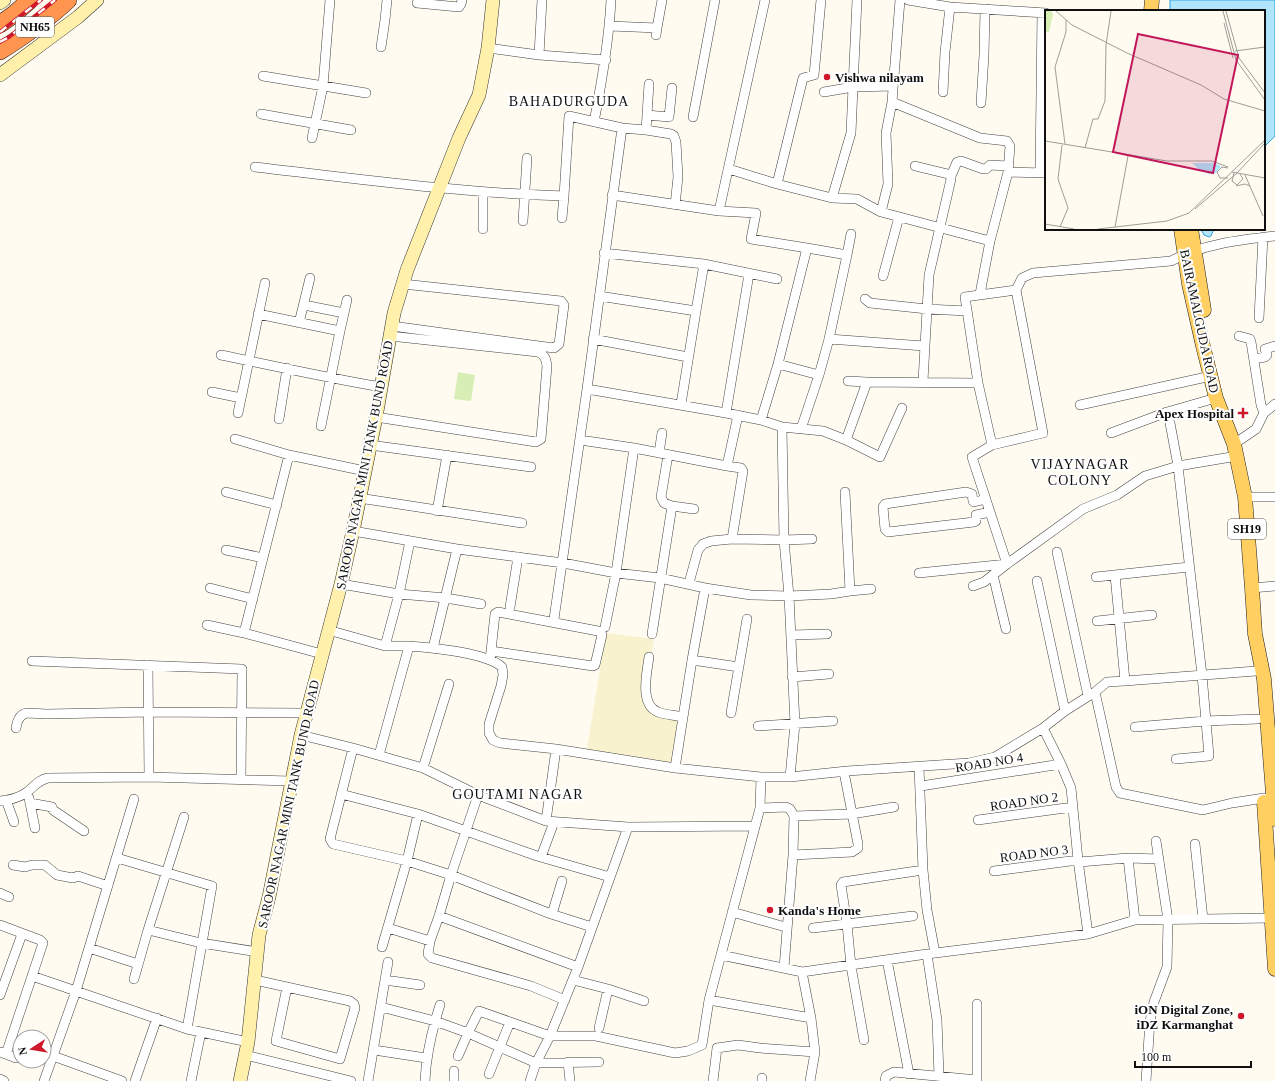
<svg xmlns="http://www.w3.org/2000/svg" width="1275" height="1081" viewBox="0 0 1275 1081" font-family="'Times New Roman',serif">
  <style>
    .farmland { fill: #f9f2ce }
    .green { fill: #d7eeb6 }
    .water { fill: #b0e5fc; stroke: #2fa1db }
    .lines { fill: none; stroke-linecap: round; stroke-linejoin: round }
    .street-casing { stroke: #424242; stroke-width: 10 }
    .secondary-casing { stroke: #313131; stroke-width: 14 }
    .primary-casing { stroke: #202020; stroke-width: 15 }
    .highway-casing { stroke: #202020; stroke-width: 18 }
    .street { stroke: #fff; stroke-width: 9 }
    .secondary { stroke: #fff1ac; stroke-width: 13 }
    .primary { stroke: #ffcf61; stroke-width: 14 }
    .highway { stroke: #ff954f; stroke-width: 17 }
    .rail-casing { stroke: #cf182c; stroke-width: 4 }
    .rail { stroke: #fff; stroke-width: 2.5; stroke-dasharray: 8; stroke-linecap: butt }
    .poi-dot { fill: #cf182c; stroke: #fff; stroke-width: 1.5 }
    .labels { text-anchor: middle; stroke-width: 4; stroke-linejoin: round; paint-order: stroke }
    .shield { fill: #fff; stroke: #575757; stroke-width: 1 }
    .shield-label { font-size: 12px; font-weight: bold; fill: #0f0f0f }
    .poi-label { font-size: 13px; font-weight: bold; fill: #0f0f0f; stroke: #fff; text-anchor: start }
    .street-label { font-size: 13px; fill: #0f0f0f; stroke: #fff }
    .neighbourhood-label { font-size: 14px; letter-spacing: 1px; fill: #0f0f0f; stroke: #fff }
    .inset-road { fill: none; stroke: #9f9d97; stroke-width: 1 }
    .view { fill: #c2185b; fill-opacity: 0.15; stroke: #c2185b; stroke-width: 2 }
    .inset-edge { fill: none; stroke: #0f0f0f; stroke-width: 2 }
  </style>
  <rect width="100%" height="100%" fill="#fffbf1"/>
  <!-- farmland -->
  <path class="farmland" d="M606,633L654,639L645,684L651,712L679,720L672,763L587,749Z"/>
  <!-- green -->
  <path class="green" d="M458,372L475,375L471,401L454,399Z"/>
  <!-- water -->
  <path class="water" d="M1170,0H1275V136L1264,147V11H1170Z
    M1201,229H1214L1211,236L1209,237L1204,235Z"/>
  <g class="lines">
    <!-- street casing -->
    <g class="street-casing">
      <path id="street" d="M857,0L853,87L893,86
        M908,0L950,7L1046,13
        M417,3L459,7L461,4L462,0
        M610,26L657,28L656,35
        M657,28L662,0
        M381,47L385,20L387,0
        M488,48L539,55L606,60
        M539,55L542,0
        M263,76L366,93
        M824,92L853,87L851,133L832,198
        M943,92L945,52L950,7
        M892,102L900,0
        M981,103L984,55L985,9
        M261,114L351,130
        M647,115L669,117L672,88
        M693,117L715,0
        M594,122C602,81 609,41 611,0
        M646,130L649,84
        M312,138L323,86L330,0
        M915,166L948,174L951,176V179L929,275L923,381
        M255,167C358,179 460,193 564,196L569,116L622,128L646,130L671,134L674,136L676,142L678,177L675,205
        M729,169L777,184L832,198L857,199L881,212L990,241
        M1040,172L1042,13
        M951,176L957,162L961,161L983,169H986L990,165L1008,166
        M777,184L803,78L814,75L821,0
        M483,192V229
        M612,195L719,211L756,213L751,239L807,248L778,364L761,420
        M719,211L765,0
        M881,212L888,184L886,133L892,102L980,138L1007,141L1010,146L1008,172
        M562,218L564,196
        M523,221L527,158
        M604,253L704,264L777,279
        M847,255L851,234
        M883,276L899,217
        M980,294L990,241L1008,172L1046,173
        M599,296L696,311L681,404
        M865,299L870,303L927,309L967,311
        M304,305L344,313
        M696,311L704,264
        M258,314L340,331L321,426
        M1259,318L1263,237
        M299,323L310,278
        M392,326L554,348L559,344L564,305L561,301L403,284
        M340,331L347,300
        M1239,336L1250,339L1251,342L1261,405L1264,413
        M593,339L688,357
        M829,339L924,346
        M221,355C274,366 328,378 381,387
        M1254,359L1265,357L1267,355L1265,349L1275,346
        M778,364L819,375
        M848,381L867,382
        M587,389L622,128
        M212,392L241,398
        M1080,405L1211,376
        M238,413L265,283
        M726,413L749,274
        M376,417L536,442L541,439L547,366C546,359 545,355 538,352L390,336
        M279,419L287,368
        M1170,423L1178,466L1237,456
        M782,427L784,540L789,596L795,724L790,777
        M801,429L819,375L829,339L847,255L807,248
        M1111,433L1167,412L1216,398
        M235,439L289,455L365,471
        M580,440L634,448L616,573L605,627
        M846,440L880,457L902,408
        M1234,444L1256,429L1264,413L1275,404
        M370,445L531,467
        M992,445L978,383L965,297L1016,290
        M634,448L727,466L738,415
        M659,453L662,433
        M668,455L661,497L664,503L672,506
        M727,466L741,468L743,471L732,539L784,540L812,539
        M226,492L277,505
        M1245,497H1275
        M359,498L522,523
        M986,499L974,502L973,501L972,494L966,492L885,504L883,507L885,529L888,532L974,522L976,521V515L990,512
        M437,511L447,455
        M353,531L457,549L433,648
        M457,549L563,563L616,573L660,578L705,588L751,595L789,596L831,594L850,591L845,492
        M226,550L263,558
        M1057,552L1088,696
        M919,573L1007,564L1083,509L1117,495L1145,476L1178,466L1202,675L1209,756L1176,759
        M993,575L1006,629
        M1115,575L1125,681
        M1096,577L1189,567
        M1037,581L1065,711
        M689,583L698,550L703,544L711,541L732,539
        M341,584L399,594L446,598L481,604
        M973,586L984,582L1007,564L972,457L992,445L1043,433L1016,290L1022,278L1033,273L1171,261C1203,244 1239,240 1275,236
        M210,588L253,599
        M1252,588L1275,586
        M850,591L871,589
        M510,607L518,557
        M554,619L587,389L726,413L761,420L782,427L823,431L846,440L867,382L978,383
        M1097,621L1152,615
        M207,625L244,633L322,654
        M328,630L385,646H409L379,755
        M244,633L289,455
        M652,634L672,506L694,509
        M791,635L827,634
        M385,646L399,594L410,541
        M409,646C432,648 485,652 502,667L503,675L501,686L489,724V733L493,740L500,743L556,749L675,768L761,777H790L847,771L969,763L995,757L1043,728L1065,711L1095,692L1107,682L1125,681L1256,671
        M649,657C647,672 639,705 658,712C665,715 675,715 683,717
        M490,660L495,614L498,612L598,631L601,633L602,635L595,665L593,666L491,651
        M692,660L739,667
        M32,661L242,669L241,779
        M148,665L149,777
        M792,677L829,674
        M1095,692L1116,787L1120,793L1203,810L1232,803L1264,798
        M731,713L747,619
        M758,726L833,721
        M1135,727L1205,721L1258,719
        M16,728C17,722 19,714 27,713L47,714L149,712L306,713
        M1043,728L1061,764L1071,788L1078,860L1088,934
        M301,735L353,748L423,768L478,795L546,821L628,827L755,826
        M353,748L330,839L333,844L407,861L451,875L551,914L592,927
        M919,767L923,870L927,910L935,953
        M423,768L449,684
        M675,768L692,660L705,588
        M921,786L1061,764
        M341,794L418,814L537,856L610,877
        M478,795L451,875L439,916L430,941L428,954L432,958L531,986L565,1000
        M29,798L35,828
        M6,800L14,822
        M0,801C10,800 19,798 27,792C35,786 38,780 48,778L149,777L291,781
        M30,803L52,807L53,810L84,831
        M760,808L786,807L790,809L794,816L793,855L784,968
        M794,816L852,814L894,807
        M978,820L1073,807
        M546,821L556,749
        M1195,844L1203,919
        M793,855L852,852L858,848V844L844,772
        M541,857L554,822
        M117,858L212,886L187,1029
        M1128,858L1135,920
        M1079,862L1128,858L1159,859
        M13,865L25,867L32,865H45L57,875L73,878L78,876L108,886
        M994,871L1078,860
        M0,893L9,897
        M732,912L782,926
        M552,914L562,881
        M439,916L578,967
        M0,925L40,940L43,943L6,1054
        M388,928L430,941
        M813,928L913,916
        M148,930L201,943L258,952
        M382,947L407,861L418,814
        M89,948L138,964
        M927,954L937,1020L939,1076
        M721,955L802,972L811,1018L815,1052L810,1081
        M887,960L909,1074
        M802,972L927,954L1088,934L1135,920L1272,918
        M32,976L187,1029L248,1042
        M134,979L148,930L184,817
        M255,980C286,987 318,994 350,1001L354,1004L355,1008L340,1059L276,1041L287,987
        M385,980L420,985
        M573,980L608,989L644,1001
        M0,995L22,934
        M709,1000L811,1018
        M381,1007L435,1021L468,1033L536,1063L599,1062
        M599,1028L608,989
        M864,1040L851,966L847,924L841,885L843,882L923,870
        M374,1050L426,1058
        M0,1052L16,1058
        M245,1055L351,1081
        M53,1056L122,1081
        M458,1056L468,1033L479,1011L550,1036H596L675,1053L688,1051L702,1045L709,1000L760,808L761,777
        M568,1062L570,1081
        M454,1071V1081
        M489,1074L510,1022
        M0,1079L4,1081
        M44,1081L76,991L134,799
        M135,1081L157,1018
        M191,1081L201,1032
        M368,1081L388,962
        M425,1081C426,1055 432,1030 440,1005
        M530,1081L536,1063L550,1036L578,967L628,827
        M713,1081L717,1048L738,1045L760,1048L815,1052
        M762,1081V1078
        M885,1081L886,1076L894,1072L977,1080
        M977,1081V1004
        M1146,1081L1150,1021L1154,1002L1167,967L1168,920L1156,841"/>
    </g>
    <!-- secondary casing -->
    <g class="secondary-casing">
      <path id="secondary" d="M0,3L4,0
        M0,75L78,17L97,0
        M240,1081L248,1042L259,935L269,897L301,735L341,584L353,531L376,417L394,313L407,270L459,138L479,95L488,48L493,0"/>
    </g>
    <!-- primary casing -->
    <g class="primary-casing">
      <path id="primary" d="M1151,11L1152,0
        M1181,229L1189,284L1203,346L1216,398L1234,444L1245,497L1252,588L1255,634L1264,679L1275,819
        M1191,229L1204,310
        M1264,802L1275,969"/>
    </g>
    <!-- highway casing -->
    <g class="highway-casing">
      <path id="highway" d="M0,24L13,15L30,0
        M0,51C24,36 47,20 68,0"/>
    </g>
    <!-- street -->
    <use href="#street" class="street"/>
    <!-- secondary -->
    <use href="#secondary" class="secondary"/>
    <!-- primary -->
    <use href="#primary" class="primary"/>
    <!-- highway -->
    <use href="#highway" class="highway"/>
    <!-- rail casing -->
    <g class="rail-casing">
      <path id="rail" d="M0,32L41,0
        M0,42L9,37L55,0"/>
    </g>
    <!-- rail -->
    <use href="#rail" class="rail"/>
  </g>
  <!-- markers -->
  <g class="poi-dot">
    <circle cx="827" cy="77" r="4"/>
    <path d="M1241 407h4v4h4v4h-4v4h-4v-4h-4v-4h4z"/>
    <circle cx="770" cy="910" r="4"/>
    <circle cx="1241" cy="1016" r="4"/>
  </g>
  <g class="labels">
    <!-- shield labels -->
    <g class="shield">
      <rect x="16" y="17" width="38" height="20" rx="3"/>
      <rect x="1228" y="519" width="38" height="20" rx="3"/>
    </g>
    <g class="shield-label">
      <text x="35" y="31">NH65</text>
      <text x="1247" y="533">SH19</text>
    </g>
    <!-- poi labels -->
    <g class="poi-label">
      <text x="835" y="82">Vishwa nilayam</text>
      <text x="1234" y="418" text-anchor="end">Apex Hospital</text>
      <text x="778" y="915">Kanda's Home</text>
      <text x="1233" y="1014" text-anchor="end">iON Digital Zone,<tspan x="1233" dy="15">iDZ Karmanghat</tspan></text>
    </g>
    <!-- street labels -->
    <g class="street-label">
      <text transform="translate(1200 321) rotate(78)" y="5">BAIRAMALGUDA ROAD</text>
      <text transform="translate(364 465) rotate(-79)" y="5">SAROOR NAGAR MINI TANK BUND ROAD</text>
      <text transform="translate(989 762) rotate(-9)" y="5">ROAD NO 4</text>
      <text transform="translate(1024 801) rotate(-8)" y="5">ROAD NO 2</text>
      <text transform="translate(288 804) rotate(-78)" y="5">SAROOR NAGAR MINI TANK BUND ROAD</text>
      <text transform="translate(1034 853) rotate(-7)" y="5">ROAD NO 3</text>
    </g>
    <!-- neighbourhood labels -->
    <g class="neighbourhood-label">
      <text x="569" y="106">BAHADURGUDA</text>
      <text x="1080" y="469">VIJAYNAGAR<tspan x="1080" dy="16">COLONY</tspan></text>
      <text x="518" y="799">GOUTAMI NAGAR</text>
    </g>
  </g>
  <!-- overview -->
  <g transform="translate(1045 10)">
    <rect width="220" height="220" fill="#fffbf1"/>
    <path d="M0,1H6L8,4L4,22H0Z" fill="#d7eeb6"/>
    <path d="M147,153H169L176,156L171,163L164,164L156,161Z" fill="#b0e5fc"/>
    <path class="inset-road" d="M11,1L27,15L82,43L156,75L179,89L220,101M178,1L191,50L220,90M181,1L194,48L220,83M179,13L188,48M190,41L220,37M48,109H53L60,91L61,35L66,1M0,131L122,151H167L183,157M20,134L10,57L21,22V10M40,138L48,109M187,162L220,168M189,163L187,171L192,175L198,169L195,164M200,165L218,206M183,168H175L172,162L177,157L183,158M191,176L200,174L205,176M150,199L192,163L220,133M0,214L29,219M15,217L23,198L13,169L17,135M70,217L83,146M53,219L122,211L144,203L220,130"/>
    <path class="view" d="M93,24L193,45L168,163L68,142Z"/>
    <rect width="220" height="220" class="inset-edge"/>
  </g>
  <!-- north arrow -->
  <g transform="translate(32 1049) rotate(258)"><circle r="19" fill="#ffffff" stroke="#9f9f9f"/>
  <path d="M0-3L7 15L0 10L-7 15Z" fill="#cf182c"/>
  <text y="-6" font-size="11" font-weight="bold" text-anchor="middle" fill="#0f0f0f">N</text>
  </g>
  <!-- scale -->
  <path d="M1135 1061v6h116v-6" fill="none" stroke="#0f0f0f" stroke-width="2"/>
  <text x="1141" y="1061" font-size="12" fill="#0f0f0f" stroke="#ffffff" stroke-width="3" paint-order="stroke">100 m</text>
</svg>
